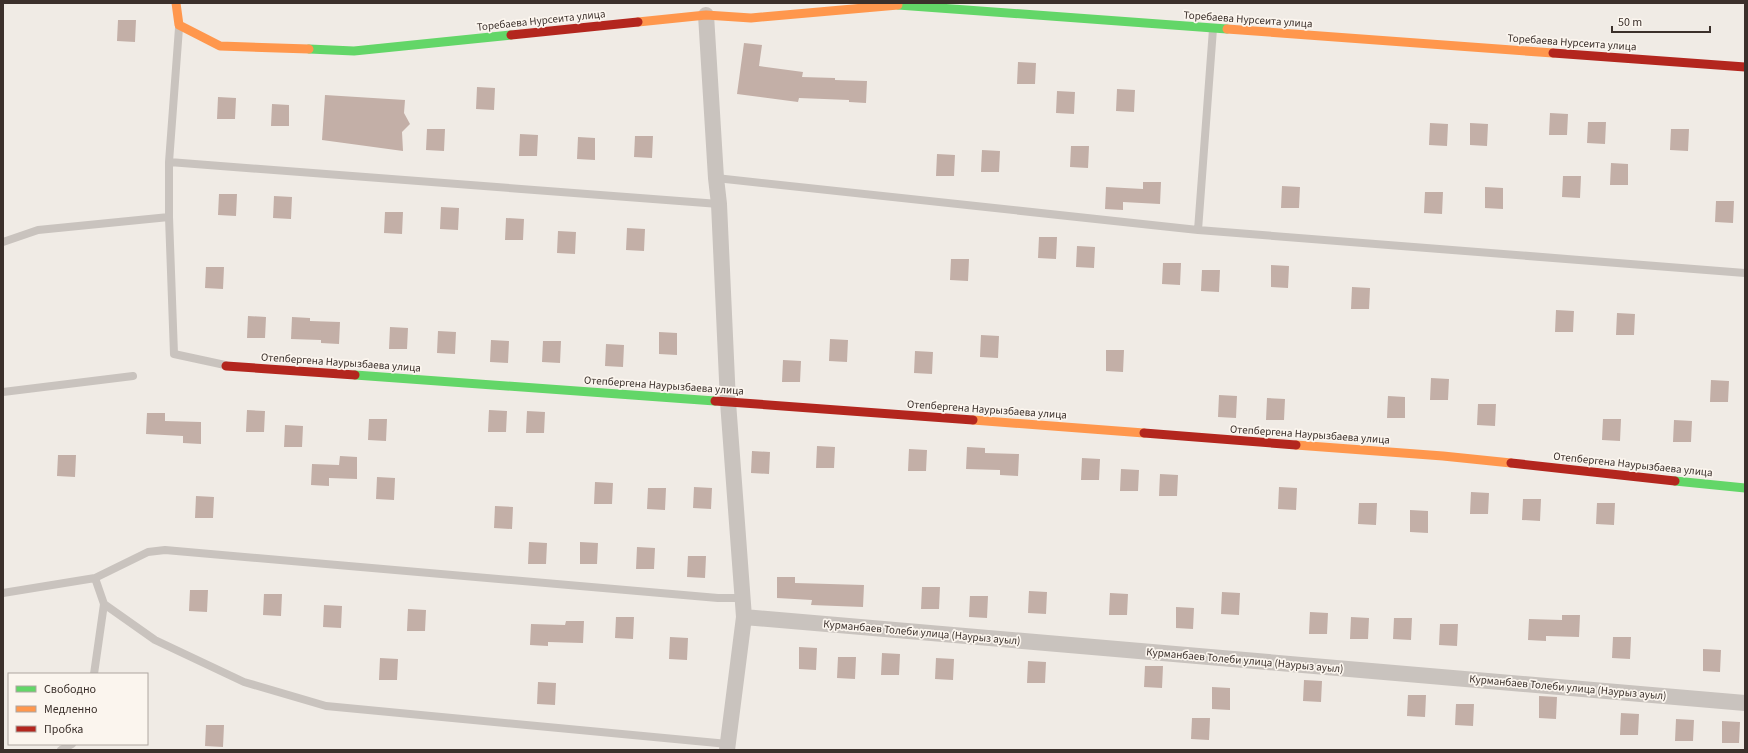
<svg xmlns="http://www.w3.org/2000/svg" width="1748" height="753" viewBox="0 0 1748 753" font-family="'Source Sans 3',sans-serif">
  <style>
    .building { fill: #c3afa7 }
    .lines { fill: none; stroke-linecap: round; stroke-linejoin: round }
    .lane { stroke: #c9c3be; stroke-width: 8 }
    .street { stroke: #c9c3be; stroke-width: 16 }
    .fast { stroke: #63d668; stroke-width: 9 }
    .slow { stroke: #ff974d; stroke-width: 9 }
    .jam { stroke: #b3261e; stroke-width: 9 }
    .labels { text-anchor: middle; stroke-width: 3.5; stroke-linejoin: round; paint-order: stroke }
    .street-label { font-size: 11px; fill: #3b302b; stroke: #fbf5ee }
  </style>
  <rect width="100%" height="100%" fill="#f0ebe5"/>
  <!-- building -->
  <path class="building" d="M118,20H136L135,42L117,41Z
    M744,43L762,45L759,66L803,72L802,77L835,78V80L867,81L866,103L849,102V100L799,98L798,102L737,94Z
    M1018,62L1036,63L1035,84H1017Z
    M477,87L495,88L494,110L476,109Z
    M1117,89L1135,90L1134,112L1116,111Z
    M1057,91L1075,92L1074,114L1056,113Z
    M325,95L405,100L404,113L410,124L402,132L403,151L322,140Z
    M218,97L236,98L235,119H217Z
    M272,104L289,105V126H271Z
    M1550,113L1568,114L1567,135H1549Z
    M1588,122H1606L1605,144L1587,143Z
    M1430,123L1448,124L1447,146L1429,145Z
    M1470,123L1488,124L1487,146L1470,145Z
    M427,129H445L444,151L426,150Z
    M1671,129H1689L1688,151L1670,150Z
    M520,134L538,135L537,156H519Z
    M635,136H653L652,158L634,157Z
    M578,137L595,138V160L577,159Z
    M1071,146H1089L1088,168L1070,167Z
    M982,150L1000,151L999,172H981Z
    M937,154L955,155L954,176H936Z
    M1611,163L1628,164V185H1610Z
    M1563,176H1581L1580,198L1562,197Z
    M1143,182H1161L1160,204L1123,202V210L1105,209L1106,187L1143,189Z
    M1282,186L1300,187L1299,208H1281Z
    M1485,187L1503,188V209L1485,208Z
    M1425,192H1443L1442,214L1424,213Z
    M219,194H237L236,216L218,215Z
    M274,196L292,197L291,219L273,218Z
    M1716,201H1734L1733,223L1715,222Z
    M441,207L459,208L458,230L440,229Z
    M385,212H403L402,234L384,233Z
    M506,218L524,219L523,240H505Z
    M627,228L645,229L644,251L626,250Z
    M558,231L576,232L575,254L557,253Z
    M1039,237H1057L1056,259L1038,258Z
    M1077,246L1095,247L1094,268L1076,267Z
    M951,259H969L968,281L950,280Z
    M1163,263H1181L1180,285L1162,284Z
    M1271,265L1289,266L1288,288L1271,287Z
    M206,267H224L223,289L205,288Z
    M1202,270H1220L1219,292L1201,291Z
    M1352,287L1370,288L1369,309H1351Z
    M1556,310L1574,311L1573,332H1555Z
    M1617,313L1635,314L1634,335H1616Z
    M248,316L266,317L265,338H247Z
    M292,317L310,318V321L340,322L339,344L321,343V340L291,339Z
    M390,327L408,328L407,349H389Z
    M438,331L456,332L455,354L437,353Z
    M659,332L677,333V355L659,354Z
    M981,335L999,336L998,358L980,357Z
    M830,339L848,340L847,362L829,361Z
    M491,340L509,341L508,363L490,362Z
    M543,341H561L560,363L542,362Z
    M606,344L624,345L623,367L605,366Z
    M1106,350H1124L1123,372L1106,371Z
    M915,351L933,352L932,374L914,373Z
    M783,360L801,361L800,382H782Z
    M1431,378L1449,379L1448,400H1430Z
    M1711,380L1729,381L1728,402H1710Z
    M1219,395L1237,396L1236,418L1218,417Z
    M1388,396L1405,397V418H1387Z
    M1267,398L1285,399L1284,420H1266Z
    M1478,404H1496L1495,426L1477,425Z
    M247,410L265,411L264,432H246Z
    M489,410L507,411L506,432H488Z
    M527,411L545,412L544,433H526Z
    M147,413H165V421L201,422V444L183,443V436L146,434Z
    M369,419H387L386,441L368,440Z
    M1603,419H1621L1620,441L1602,440Z
    M1674,420L1692,421L1691,442H1673Z
    M285,425L303,426L302,447H284Z
    M817,446L835,447L834,468H816Z
    M967,447L985,448V453L1019,454L1018,476L1000,475V470L966,469Z
    M909,449L927,450L926,471H908Z
    M752,451L770,452L769,474L751,473Z
    M58,455H76L75,477L57,476Z
    M340,456L357,457V479L329,478V486L311,485L312,464L339,465Z
    M1082,458L1100,459L1099,480H1081Z
    M1121,469L1139,470L1138,491H1120Z
    M1160,474L1178,475L1177,496H1159Z
    M377,477L395,478L394,500L376,499Z
    M595,482L613,483L612,504H594Z
    M694,487L712,488L711,509L693,508Z
    M1279,487L1297,488L1296,510L1278,509Z
    M648,488H666L665,510L647,509Z
    M1471,492L1489,493L1488,514H1470Z
    M196,496L214,497L213,518H195Z
    M1523,499H1541L1540,521L1522,520Z
    M1359,503H1377L1376,525L1358,524Z
    M1597,503H1615L1614,525L1596,524Z
    M495,506L513,507L512,529L494,528Z
    M1410,510L1428,511V533L1410,532Z
    M529,542L547,543L546,564H528Z
    M580,542L598,543L597,564H580Z
    M637,547L655,548L654,569H636Z
    M688,556H706L705,578L687,577Z
    M777,577H795V583L864,585L863,607L811,605L812,600L777,598Z
    M922,587H940L939,609H921Z
    M190,590H208L207,612L189,611Z
    M1029,591L1047,592L1046,614L1028,613Z
    M1222,592L1240,593L1239,615L1221,614Z
    M1110,593L1128,594L1127,615H1109Z
    M264,594H282L281,616L263,615Z
    M970,596H988L987,618L969,617Z
    M324,605L342,606L341,628L323,627Z
    M1176,607L1194,608L1193,629L1176,628Z
    M408,609L426,610L425,631H407Z
    M1310,612L1328,613L1327,634H1309Z
    M1562,615H1580L1579,637L1546,636V641L1528,640L1529,619L1562,620Z
    M616,617H634L633,639L615,638Z
    M1351,617L1369,618L1368,639H1350Z
    M1394,618H1412L1411,640L1393,639Z
    M566,621H584L583,643L548,642V646L530,645L531,624L565,625Z
    M1440,624H1458L1457,646L1439,645Z
    M670,637L688,638L687,660L669,659Z
    M1613,637H1631L1630,659L1612,658Z
    M799,647L817,648L816,670L799,669Z
    M1703,649L1721,650L1720,672L1703,671Z
    M882,653L900,654L899,675H881Z
    M838,657H856L855,679L837,678Z
    M380,658L398,659L397,680H379Z
    M936,658L954,659L953,680L935,679Z
    M1028,661L1046,662L1045,683H1027Z
    M1145,666H1163L1162,688L1144,687Z
    M1304,680L1322,681L1321,702L1303,701Z
    M538,682L556,683L555,705L537,704Z
    M1212,687L1230,688V710L1212,709Z
    M1408,695H1426L1425,717L1407,716Z
    M1539,696L1557,697L1556,719L1539,718Z
    M1456,704H1474L1473,726L1455,725Z
    M1621,713L1639,714L1638,735H1620Z
    M1192,718H1210L1209,740L1191,739Z
    M1676,719L1694,720L1693,741H1675Z
    M1722,721L1740,722L1739,743H1722Z
    M206,725H224L223,747L205,746Z"/>
  <g class="lines">
    <!-- lane -->
    <path class="lane" d="M179,28L169,162V217L174,354L225,365
      M169,162L719,204
      M716,178L1198,230L1745,273
      M1198,230L1213,29
      M3,242L38,230L169,217
      M3,392L133,376
      M95,578L148,552L165,550L718,598H743
      M3,593L95,578L104,604L94,674
      M104,604L155,640L244,682L326,706L728,744
      M61,750L72,744"/>
    <!-- street -->
    <path class="street" d="M706,15L716,178L719,204L728,402L744,617L727,750
      M744,617L1745,703"/>
    <!-- fast -->
    <path class="fast" d="M898,5L1227,29
      M309,49L354,51L511,35
      M355,375L715,401
      M1675,481L1745,488"/>
    <!-- slow -->
    <path class="slow" d="M176,3L179,25L220,46L309,49
      M638,22L706,15L751,18L898,5
      M1227,29L1553,53
      M973,420L1144,433
      M1296,445L1443,456L1511,463"/>
    <!-- jam -->
    <path class="jam" d="M511,35L638,22
      M1553,53L1745,67
      M226,366L355,375
      M715,401L973,420
      M1144,433L1296,445
      M1511,463L1675,481"/>
  </g>
  <g class="labels">
    <!-- street labels -->
    <g class="street-label">
      <text transform="translate(1248 19) rotate(4)" y="4">Торебаева Нурсеита улица</text>
      <text transform="translate(541 20) rotate(-6)" y="4">Торебаева Нурсеита улица</text>
      <text transform="translate(1572 42) rotate(4)" y="4">Торебаева Нурсеита улица</text>
      <text transform="translate(341 362) rotate(4)" y="4">Отепбергена Наурызбаева улица</text>
      <text transform="translate(664 385) rotate(4)" y="4">Отепбергена Наурызбаева улица</text>
      <text transform="translate(987 409) rotate(4)" y="4">Отепбергена Наурызбаева улица</text>
      <text transform="translate(1310 434) rotate(4)" y="4">Отепбергена Наурызбаева улица</text>
      <text transform="translate(1633 464) rotate(6)" y="4">Отепбергена Наурызбаева улица</text>
      <text transform="translate(922 632) rotate(5)" y="4">Курманбаев Толеби улица (Наурыз ауыл)</text>
      <text transform="translate(1245 660) rotate(5)" y="4">Курманбаев Толеби улица (Наурыз ауыл)</text>
      <text transform="translate(1568 687) rotate(5)" y="4">Курманбаев Толеби улица (Наурыз ауыл)</text>
    </g>
  </g>
  <!-- border -->
  <rect width="1748" height="753" fill="none" stroke="#3b302b" stroke-width="8"/>
  <!-- legend -->
  <rect x="8" y="673" width="140" height="72" fill="#fbf5ee" stroke="#aea6a0"/>
  <rect x="16" y="686" width="20" height="6" fill="#63d668" stroke="#aea6a0"/>
  <text x="44" y="693" font-size="12" fill="#3b302b">Свободно</text>
  <rect x="16" y="706" width="20" height="6" fill="#ff974d" stroke="#aea6a0"/>
  <text x="44" y="713" font-size="12" fill="#3b302b">Медленно</text>
  <rect x="16" y="726" width="20" height="6" fill="#b3261e" stroke="#aea6a0"/>
  <text x="44" y="733" font-size="12" fill="#3b302b">Пробка</text>
  <!-- scale -->
  <path d="M1612 26v6h98v-6" fill="none" stroke="#3b302b" stroke-width="2"/>
  <text x="1618" y="26" font-size="12" fill="#3b302b" stroke="#fbf5ee" stroke-width="3" paint-order="stroke">50 m</text>
</svg>
